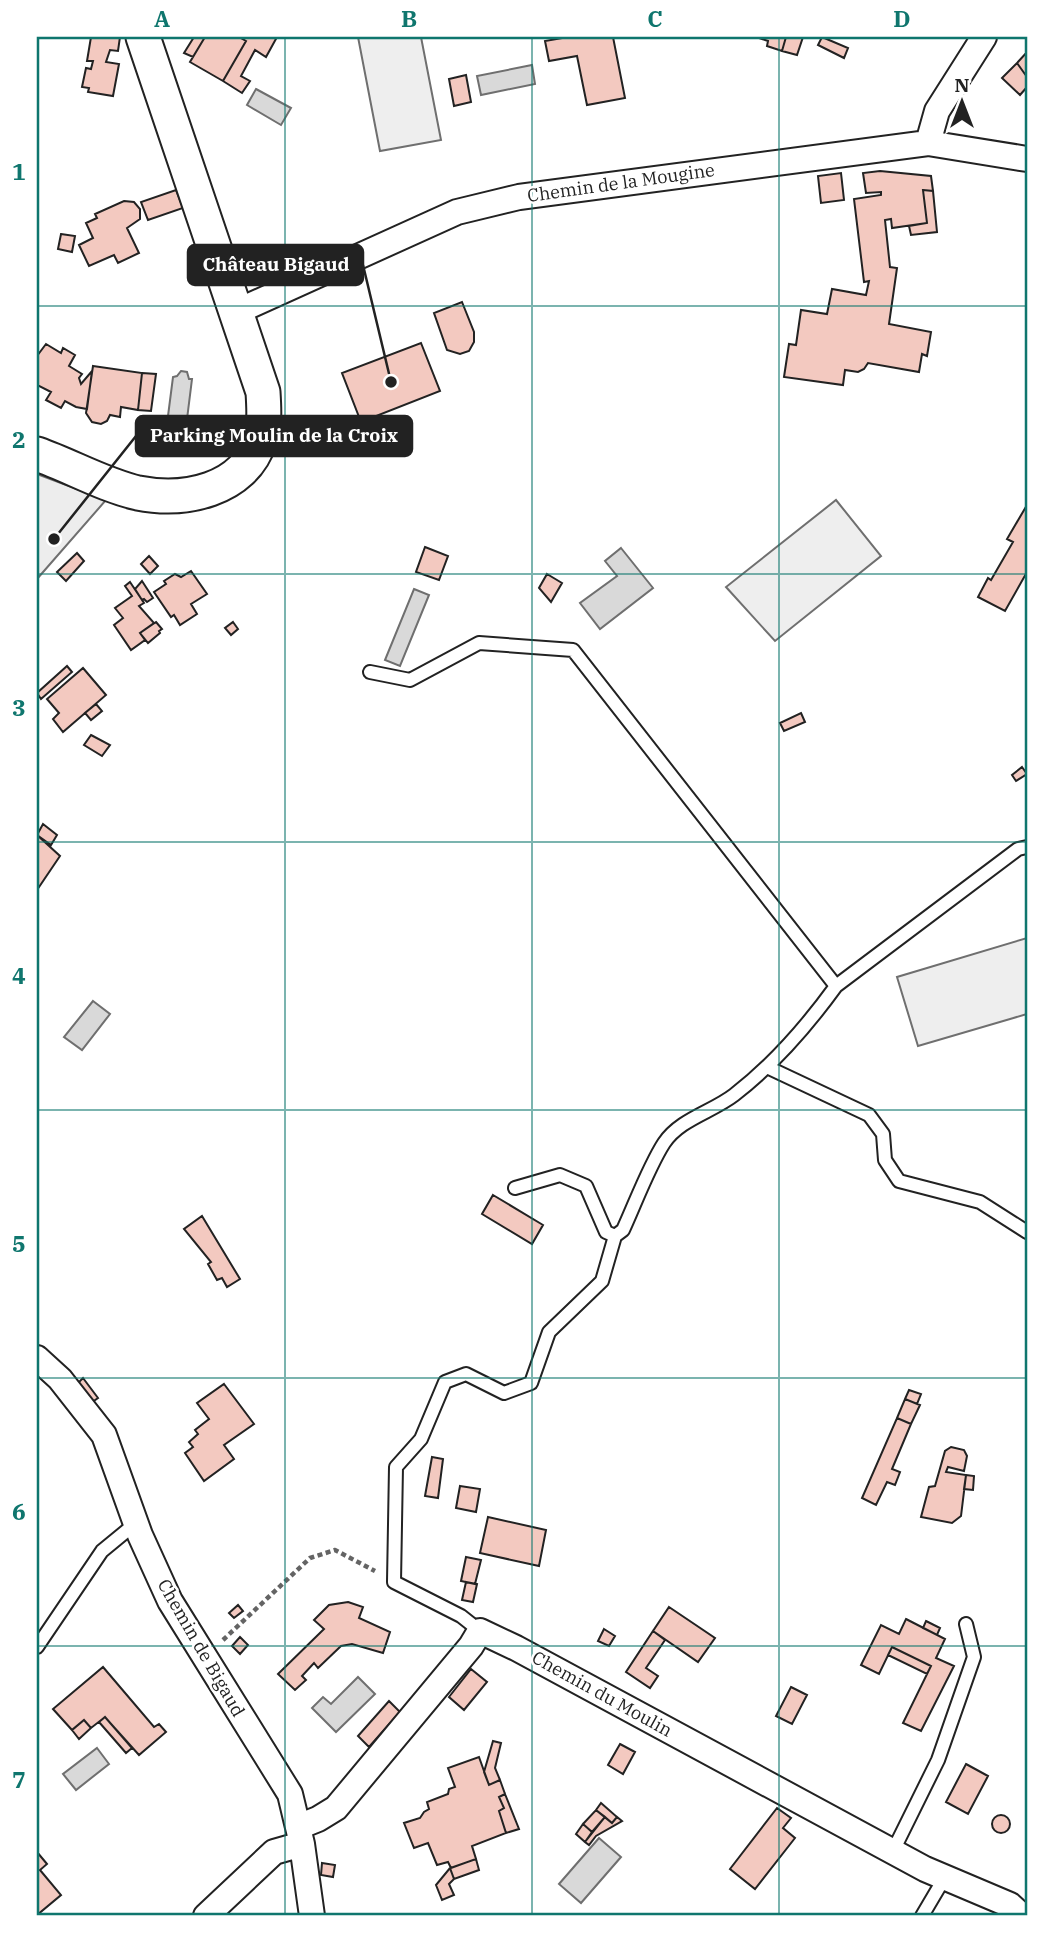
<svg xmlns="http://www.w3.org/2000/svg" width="1064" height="1953" viewBox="0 0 1064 1953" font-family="'IBM Plex Serif',serif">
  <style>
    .green { fill: #eee; stroke: #6f6f6f; stroke-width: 2 }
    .parking { fill: #ededed; stroke: #6f6f6f; stroke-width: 2 }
    .water { fill: #d9d9d9; stroke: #6f6f6f; stroke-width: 2 }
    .building { fill: #f3c9c0; stroke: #222; stroke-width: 2 }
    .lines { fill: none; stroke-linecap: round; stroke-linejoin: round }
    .lane-casing { stroke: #222; stroke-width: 16 }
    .street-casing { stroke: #222; stroke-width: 28 }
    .secondary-casing { stroke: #222; stroke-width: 37 }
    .path { stroke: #646464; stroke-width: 4.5; stroke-dasharray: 5 3.5; stroke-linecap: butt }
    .lane { stroke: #fff; stroke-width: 12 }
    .street { stroke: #fff; stroke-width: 24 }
    .secondary { stroke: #fff; stroke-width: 33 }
    .grid { fill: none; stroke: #0f766e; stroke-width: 2; stroke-opacity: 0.55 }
    .labels { text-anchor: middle; stroke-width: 5; stroke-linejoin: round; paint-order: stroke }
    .street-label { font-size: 18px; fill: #222; stroke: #fff }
    .leader { fill: none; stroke: #222; stroke-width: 2.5 }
    .callout-dot { fill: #222; stroke: #fff; stroke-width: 2.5 }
    .callout { fill: #222; stroke: #222; stroke-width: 2.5 }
    .callout-label { font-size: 19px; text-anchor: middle; font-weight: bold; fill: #fff }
    .neatline { fill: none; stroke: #0f766e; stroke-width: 2.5 }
    .grid-label { font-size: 23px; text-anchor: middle; font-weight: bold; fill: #0f766e }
  </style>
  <rect width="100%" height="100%" fill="#fff"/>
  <!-- green -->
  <path class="green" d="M358,37H421L441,140L380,151Z
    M836,500L881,556L775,641L726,587Z
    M1027,938V1014L918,1046L897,977Z"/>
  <!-- parking -->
  <path class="parking" d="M37,474L106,500L37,579Z"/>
  <!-- water -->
  <path class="water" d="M532,65L535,84L481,95L477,76Z
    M256,89L291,108L281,125L247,105Z
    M181,371L187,372L189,379H192L187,419L168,416L173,377L177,376Z
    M621,548L653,588L600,629L580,603L617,576L605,561Z
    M414,589L429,595L400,666L385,660Z
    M93,1001L110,1014L82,1050L64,1037Z
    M358,1677L375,1694L336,1732L312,1708L323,1697L331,1704Z
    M97,1748L109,1764L76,1790L63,1774Z
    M599,1838L621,1857L581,1903L559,1884Z"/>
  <!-- building -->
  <path class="building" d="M91,37H120L118,51L110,50L106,62L119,64L113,96L88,92L89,88L82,87L86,68L91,69L93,61H87Z
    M194,37H205L193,57L184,53Z
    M205,37H239L246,41L223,81L190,62Z
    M277,37L266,57L255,50L241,76L250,81L242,93L223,81L246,41L239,37Z
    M568,37H613L625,98L587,105L577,56L549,61L545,41Z
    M756,37H786L782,51L767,46L768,41Z
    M786,37H803L797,55L782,51Z
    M822,37L848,48L844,58L818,45Z
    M1027,52V77L1017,63Z
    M1017,63L1027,77V87L1020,95L1002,78Z
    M466,75L471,102L454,106L449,79Z
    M880,171L931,176L933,191L923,190L927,223L892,228L891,219L885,220L890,267L897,268L889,324L931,332L927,356L922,354L919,372L868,363L864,369L858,372L845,370L843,385L784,377L789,344L796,345L801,310L827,314L832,289L866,295L869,281L864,282L854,199L881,195V192L866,193L863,173Z
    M841,173L844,200L821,203L818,176Z
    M176,190L183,208L148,220L141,202Z
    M923,190L933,191L937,232L911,235L909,226L927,223Z
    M124,201L134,202L140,209V219L127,228L139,253L118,263L114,255L89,266L79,245L93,238L86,223L97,218L95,214Z
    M61,234L75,236L72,252L58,249Z
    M462,302L474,332V342L469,351L460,354L447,350L434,313Z
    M421,343L440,391L361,422L342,373Z
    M46,344L61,353L63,348L75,355L69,366L82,374L79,378L81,384L92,371L87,409L76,407L65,401L61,408L46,400L51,392L37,385V356Z
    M93,366L142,373L138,410L121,407L120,417L110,415L107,421L101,424L92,422L86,413Z
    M142,373L156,374L151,411L138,410Z
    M1027,505V572L1005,611L978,597L988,578L991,580L1013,542L1007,539Z
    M425,547L448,556L439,580L416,572Z
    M77,553L84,561L66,581L57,572Z
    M149,556L158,566L150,574L141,564Z
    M191,571L207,594L191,604L197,614L180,625L174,615L171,617L154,592L166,584L164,581L175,574L181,577Z
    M547,574L562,583L551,602L539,588Z
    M142,581L153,598L147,602L144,599L142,600L135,589Z
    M130,582L144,603L139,606L154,623L140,633L145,640L131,650L114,625L123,618L115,608L132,596L125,586Z
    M156,622L162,629L159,631L160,633L148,643L140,633Z
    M233,622L238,629L231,635L225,628Z
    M67,666L72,672L41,699L37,693Z
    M83,668L106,695L63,732L53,719L59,713L47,699Z
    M96,704L102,711L91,720L85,713Z
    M801,713L805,722L784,731L780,723Z
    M91,735L110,745L102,756L84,745Z
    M1022,767L1027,774L1016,781L1012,775Z
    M43,824L57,835L51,845L37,835Z
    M37,835L60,856L37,890Z
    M493,1195L543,1225L532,1244L482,1214Z
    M202,1216L240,1279L227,1287L222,1278L217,1280L208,1264L211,1262L184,1229Z
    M83,1378L98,1398L91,1403L76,1385Z
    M224,1384L254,1424L224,1445L234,1459L204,1481L185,1453L193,1447L189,1442L198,1434L195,1430L209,1419L197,1403Z
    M909,1390L921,1394L917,1404L905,1399Z
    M905,1399L920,1405L911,1424L897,1418Z
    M897,1418L911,1424L892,1469L900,1472L895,1485L887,1482L876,1505L862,1498Z
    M951,1447L964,1450L967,1456L964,1471L948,1467L946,1472L966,1475L961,1516L952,1523L921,1517L929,1487L935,1486L945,1451Z
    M432,1457L443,1459L438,1498L425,1496Z
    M966,1475L974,1476L973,1490L964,1489Z
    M460,1486L480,1489L476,1512L456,1508Z
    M488,1517L546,1530L539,1566L480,1553Z
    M466,1557L481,1560L475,1584L461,1581Z
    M466,1582L477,1584L473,1602L462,1600Z
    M348,1602L363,1607L359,1618L390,1632L383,1653L352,1644L341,1646L318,1668L314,1663L302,1676L306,1680L295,1690L278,1674L324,1629L314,1620L329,1605Z
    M238,1605L243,1611L234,1618L229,1613Z
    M669,1607L715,1638L698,1662L653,1631Z
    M906,1619L945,1639L936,1658L954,1666L921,1731L903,1723L931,1666L892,1647L879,1674L861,1665L881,1625L899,1634Z
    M926,1621L940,1628L937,1635L923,1628Z
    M604,1629L615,1636L609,1646L598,1641Z
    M653,1631L665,1640L646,1668L658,1676L650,1688L626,1672Z
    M240,1637L248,1645L240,1654L232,1646Z
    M892,1647L931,1666L927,1674L888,1655Z
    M103,1667L154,1727L159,1724L166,1732L139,1755L105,1717L91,1728L84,1720L72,1730L53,1709Z
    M471,1669L487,1682L464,1710L449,1697Z
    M791,1687L807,1695L792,1724L776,1716Z
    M389,1701L400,1712L369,1747L358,1736Z
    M105,1717L132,1748L126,1753L99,1722Z
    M84,1720L91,1728L79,1739L72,1730Z
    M493,1741L501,1743L495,1768L500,1780L489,1785L484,1772Z
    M620,1744L635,1752L623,1774L608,1765Z
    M479,1757L489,1785L500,1780L505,1794L499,1797L504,1808L499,1811L506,1833L472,1846L476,1859L451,1868L448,1862L437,1865L428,1843L414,1848L404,1823L420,1818L424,1812L429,1809L427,1802L448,1794L449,1789L455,1787L448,1768Z
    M966,1764L988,1776L968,1814L946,1802Z
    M505,1794L519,1829L506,1833L499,1811L504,1808L499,1797Z
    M601,1803L617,1817L612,1823L596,1810Z
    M777,1808L791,1818L783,1828L795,1838L755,1889L730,1869Z
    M596,1810L605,1817L592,1832L583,1824Z
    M992 1824a9 9 0 1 1 18 0a9 9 0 1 1-18 0Z
    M605,1817L612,1823L617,1817L622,1821L596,1836L589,1845L585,1842Z
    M583,1824L592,1832L585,1842L576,1834Z
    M37,1852L47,1864L40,1870L61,1895L37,1915Z
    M476,1859L479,1870L454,1879L450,1868Z
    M322,1863L335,1865L333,1877L321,1875Z
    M450,1868L454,1879L449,1884L454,1895L442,1900L436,1885Z"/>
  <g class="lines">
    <!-- lane casing -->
    <g class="lane-casing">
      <path id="lane" d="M370,672L410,680L479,643L573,650L836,986L1018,849L1027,847
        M767,1067L869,1115L883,1134L885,1160L899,1181L980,1202L1027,1232
        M515,1188L560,1175L586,1186L606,1232L615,1236L623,1230C635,1204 649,1166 664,1143C680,1119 712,1112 734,1095C773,1065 807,1026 836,986
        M480,1631L461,1616L394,1582L396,1467L421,1439L445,1382L466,1374L504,1393L531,1383L549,1332L602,1281L615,1236
        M37,1647L102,1551L136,1523
        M893,1851L938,1760L974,1657L966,1624
        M922,1916L945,1877"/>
    </g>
    <!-- street casing -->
    <g class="street-casing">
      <path id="street" d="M928,143L937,111L984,37
        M236,312L457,212L519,197L928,143L1027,159
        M37,1358L60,1379L104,1435L140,1535L170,1601L290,1794L302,1844L312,1916
        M298,1827L318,1819L336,1808L471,1646L480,1631L516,1648L925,1869L1010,1905L1022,1916
        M206,1916L274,1852L302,1844"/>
    </g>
    <!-- secondary casing -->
    <g class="secondary-casing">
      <path id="secondary" d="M37,454C71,466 103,485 138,493C184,502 244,491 260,440C265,424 264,408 263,392L143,37"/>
    </g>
    <!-- path -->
    <path class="path" d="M223,1640L310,1558L335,1550L375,1571"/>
    <!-- lane -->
    <use href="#lane" class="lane"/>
    <!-- street -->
    <use href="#street" class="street"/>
    <!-- secondary -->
    <use href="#secondary" class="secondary"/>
  </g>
  <!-- grid -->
  <path class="grid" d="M285,37V1916M532,37V1916M779,37V1916M37,306H1027M37,574H1027M37,842H1027M37,1110H1027M37,1378H1027M37,1646H1027"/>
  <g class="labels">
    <!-- street labels -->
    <g class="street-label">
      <text transform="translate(621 183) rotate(-8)" y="6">Chemin de la Mougine</text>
      <text transform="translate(201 1648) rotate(60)" y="6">Chemin de Bigaud</text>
      <text transform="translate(602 1694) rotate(29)" y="6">Chemin du Moulin</text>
    </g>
  </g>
  <!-- callouts -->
  <path class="leader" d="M391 382L363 265M54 539L136 436"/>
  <g class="callout-dot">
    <circle cx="391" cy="382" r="7"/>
    <circle cx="54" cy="539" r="7"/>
  </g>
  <g class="callout">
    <rect x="188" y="245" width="175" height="40" rx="7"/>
    <rect x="136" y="416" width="276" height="40" rx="7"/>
  </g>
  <g class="callout-label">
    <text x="276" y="271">Château Bigaud</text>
    <text x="274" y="442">Parking Moulin de la Croix</text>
  </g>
  <!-- border -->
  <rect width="1064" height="1953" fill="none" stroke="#ffffff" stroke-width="77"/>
  <!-- north arrow -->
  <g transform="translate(962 102)" stroke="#ffffff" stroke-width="5" paint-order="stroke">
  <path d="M0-5L12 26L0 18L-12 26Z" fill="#222222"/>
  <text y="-10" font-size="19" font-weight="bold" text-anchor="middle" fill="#222222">N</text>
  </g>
  <rect x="38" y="38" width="988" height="1876" class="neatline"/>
  <g class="grid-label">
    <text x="162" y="27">A</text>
    <text x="409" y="27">B</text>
    <text x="655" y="27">C</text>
    <text x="902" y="27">D</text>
    <text x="19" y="180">1</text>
    <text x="19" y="448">2</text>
    <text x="19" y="716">3</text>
    <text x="19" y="984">4</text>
    <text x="19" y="1252">5</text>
    <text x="19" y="1520">6</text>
    <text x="19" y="1788">7</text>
  </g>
</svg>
